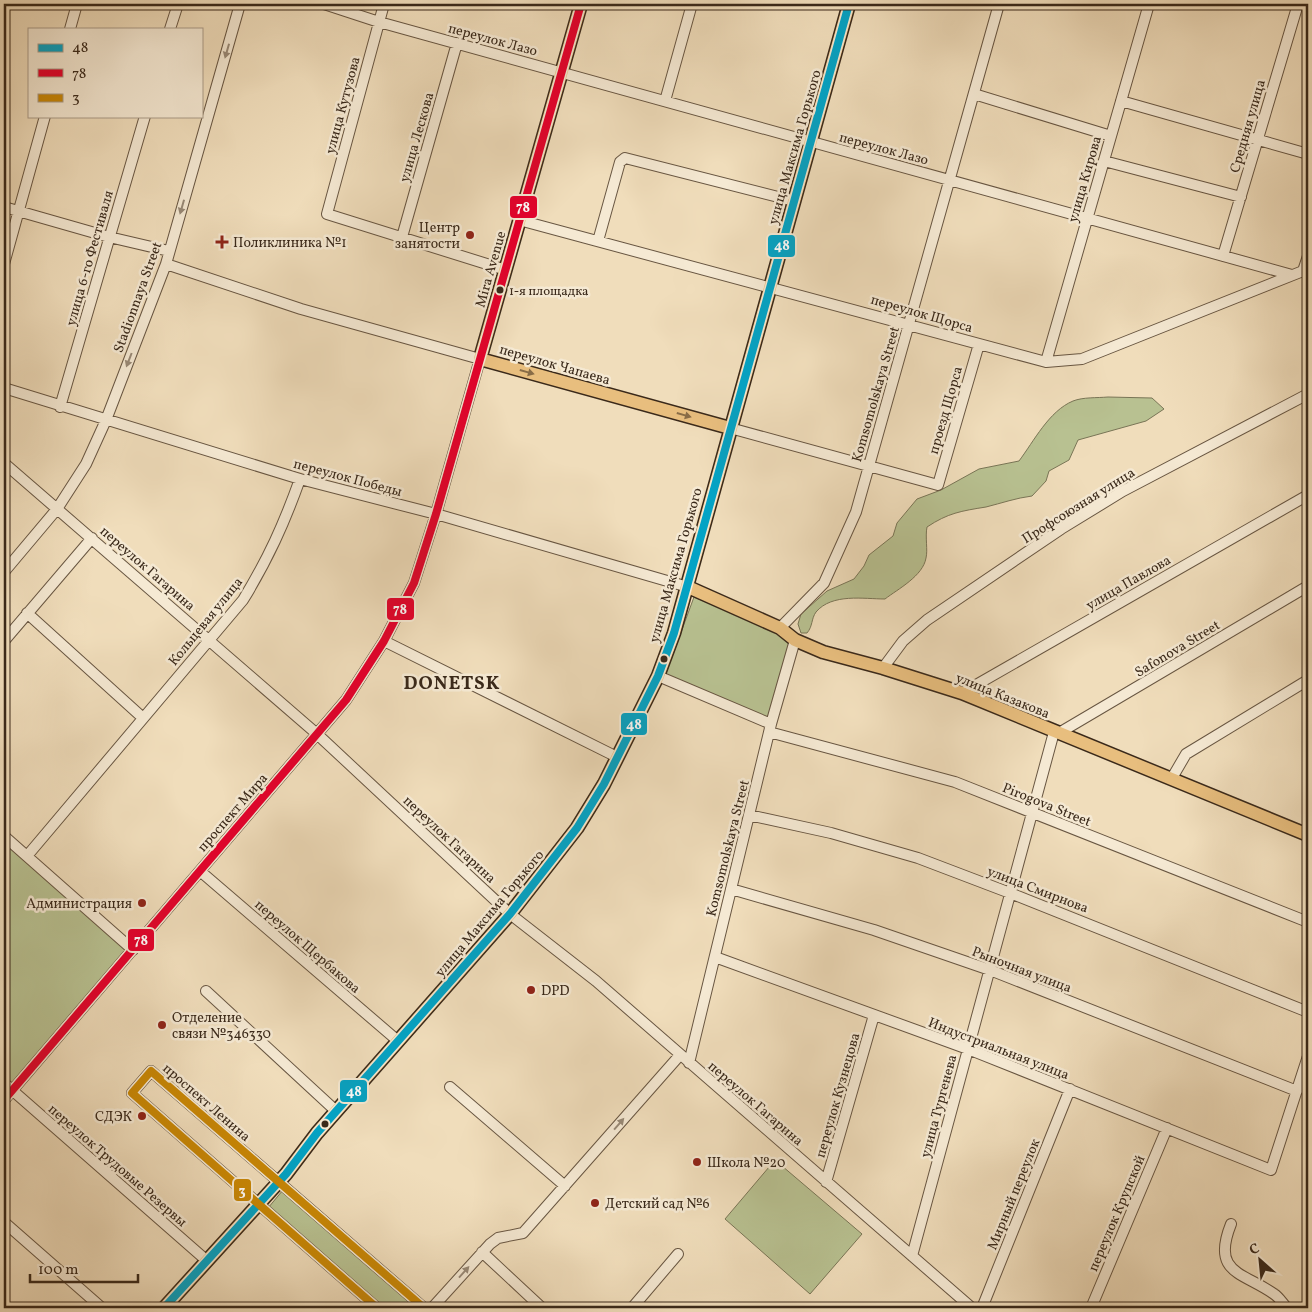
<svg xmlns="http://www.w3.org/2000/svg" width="1312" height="1312" viewBox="0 0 1312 1312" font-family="Vollkorn,serif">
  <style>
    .green { fill: #b8c191; stroke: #797556 }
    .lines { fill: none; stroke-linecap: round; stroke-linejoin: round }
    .minor-casing { stroke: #685642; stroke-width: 12 }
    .major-casing { stroke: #3a291a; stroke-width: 15 }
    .minor { stroke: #f5e9d3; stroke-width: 10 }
    .major { stroke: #e8be7e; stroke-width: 12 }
    .bus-1-casing { stroke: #f5e9d3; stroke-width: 11 }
    .bus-2-casing { stroke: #f5e9d3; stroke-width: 11 }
    .bus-3-casing { stroke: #f5e9d3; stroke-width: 11 }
    .bus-1 { stroke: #03a3c5; stroke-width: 8 }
    .bus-2 { stroke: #e4002b; stroke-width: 8 }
    .bus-3 { stroke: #c88706; stroke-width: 8 }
    .oneway { fill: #988976 }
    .oneway2 { fill: #886c47 }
    .poi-dot { fill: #8f2418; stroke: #f5e9d3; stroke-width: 2 }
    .bus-dot { fill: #3a291a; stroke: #f5e9d3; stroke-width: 2 }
    .labels { text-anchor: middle; stroke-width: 5; stroke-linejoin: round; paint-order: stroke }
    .bus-label { font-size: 13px; fill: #3a291a; stroke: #f5e9d3; text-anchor: start }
    .street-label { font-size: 14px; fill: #3a291a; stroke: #f5e9d3 }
    .poi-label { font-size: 14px; fill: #3a291a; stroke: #f5e9d3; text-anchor: start }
    .district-label { font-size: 19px; font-weight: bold; letter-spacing: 1px; fill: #3a291a; stroke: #f5e9d3 }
    .line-badge { stroke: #f5e9d3; stroke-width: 2 }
    .badge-label { font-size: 14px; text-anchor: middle; font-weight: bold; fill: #fff }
  </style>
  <rect width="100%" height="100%" fill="#f0ddbb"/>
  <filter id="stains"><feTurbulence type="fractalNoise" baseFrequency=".004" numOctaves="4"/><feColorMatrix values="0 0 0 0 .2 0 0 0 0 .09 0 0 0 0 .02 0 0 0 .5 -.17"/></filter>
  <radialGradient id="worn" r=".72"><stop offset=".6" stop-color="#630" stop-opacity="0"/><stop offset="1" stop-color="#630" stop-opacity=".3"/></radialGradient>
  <!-- green -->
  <path class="green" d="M1108,397L1152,398L1164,409L1146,421L1078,440L1069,460L1049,471L1046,481L1032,496C1016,498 1002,503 986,507C961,511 948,513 927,527C925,537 928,550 926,558C923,576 898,589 885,599C864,599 832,593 816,612C811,619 813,626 807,633H801L798,624L801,614L827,591L854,579L864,566L869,555L893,536L897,523L917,499L941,490L979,469L1019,461C1034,441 1049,411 1073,401C1083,397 1097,398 1108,397Z
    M694,597L784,635L789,643L767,720L665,676Z
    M4,843L127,950L9,1087L4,1082Z
    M775,1160L862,1234L810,1294L725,1219Z
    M283,1190L420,1308H384L268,1208Z"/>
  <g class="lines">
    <!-- minor casing -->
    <g class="minor-casing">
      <path id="minor" d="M324,4L379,22L1292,275
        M384,4L327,214L506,270
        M70,29L77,4
        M170,29L178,4
        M974,94L1111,136
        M665,101L692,4
        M1121,101L1308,154
        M1104,161L1241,197
        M4,207L109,237L169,251
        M519,220L1046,362L1082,359L1308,269
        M402,237L457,43
        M598,241L620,162L625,158L794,201
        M1223,256L1298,4
        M4,264L45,116
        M1303,271L1308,256
        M1046,362L1149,4
        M4,388L300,479L436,514L688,587
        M60,407L145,116
        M730,428L938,485L979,344
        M4,463L317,734L510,914L596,981L972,1308
        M4,572L57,509L86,464L106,420L166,264L240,4
        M27,613L143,718
        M780,628L824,583L856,512L999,4
        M4,641L92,538
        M384,641L617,757
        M883,668L903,641L927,620L1061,529L1123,491L1308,394
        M658,676L771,724
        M962,693L1308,495
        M769,732L955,782L1308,922
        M1059,733L1308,586
        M1172,778L1186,754L1308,680
        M749,815L831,833L918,858L1010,893L1308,1012
        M4,836L133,950
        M27,856L243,600C268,559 284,524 300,479
        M200,871L398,1041
        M731,889L874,930L990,970L1297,1091
        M715,957L968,1049L1271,1170L1308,1056
        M206,991L336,1111
        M689,1063L771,724L795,640
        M4,1083L206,1260
        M450,1087L565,1186
        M4,1100L346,700L384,641L414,583L436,514L480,359L301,309L166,264
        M826,1182L874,1015
        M4,1222L102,1308
        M1231,1224C1211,1274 1243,1272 1274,1294C1279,1297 1283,1304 1287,1308
        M482,1252L542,1308
        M912,1256L1054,732
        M377,1308L132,1093L151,1071L424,1308
        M432,1308L490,1244L498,1238L523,1233L680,1055
        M632,1308L678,1254
        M982,1308L1070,1089
        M1091,1308L1167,1128"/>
    </g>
    <!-- major casing -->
    <g class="major-casing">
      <path id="major" d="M581,4L480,359L730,428
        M688,587L780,628L795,640L823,652L883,668L962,693L1308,835
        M164,1308L286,1174L317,1133L510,914L577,828L604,784L658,676L674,633L849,4"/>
    </g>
    <!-- minor -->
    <use href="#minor" class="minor"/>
    <!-- major -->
    <use href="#major" class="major"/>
    <!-- bus-1 casing -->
    <g class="bus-1-casing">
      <path id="bus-1" d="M164,1308L286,1174L317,1133L510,914L577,828L604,784L658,676L674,633L849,4"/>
    </g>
    <!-- bus-2 casing -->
    <g class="bus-2-casing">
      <path id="bus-2" d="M4,1100L346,700L384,641L414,583L436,514L581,4"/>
    </g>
    <!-- bus-3 casing -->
    <g class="bus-3-casing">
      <path id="bus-3" d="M377,1308L132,1093L151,1071L424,1308"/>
    </g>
    <!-- bus-1 -->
    <use href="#bus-1" class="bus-1"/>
    <!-- bus-2 -->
    <use href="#bus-2" class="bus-2"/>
    <!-- bus-3 -->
    <use href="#bus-3" class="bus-3"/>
  </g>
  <!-- one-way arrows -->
  <defs><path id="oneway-solid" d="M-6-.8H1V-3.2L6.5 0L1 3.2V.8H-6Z" transform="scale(1.25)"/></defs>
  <g class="oneway">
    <use href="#oneway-solid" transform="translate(227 51) rotate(106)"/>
    <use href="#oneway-solid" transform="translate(182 207) rotate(106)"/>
    <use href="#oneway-solid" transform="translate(129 360) rotate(111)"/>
    <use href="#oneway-solid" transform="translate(619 1124) rotate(-49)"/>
    <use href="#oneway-solid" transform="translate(464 1272) rotate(-48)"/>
  </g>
  <g class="oneway2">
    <use href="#oneway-solid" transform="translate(527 372) rotate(16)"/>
    <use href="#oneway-solid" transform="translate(684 415) rotate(16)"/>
  </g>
  <!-- markers -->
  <g class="poi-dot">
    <circle cx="470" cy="235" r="5"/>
    <path d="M219.5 234.5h5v5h5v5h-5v5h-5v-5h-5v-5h5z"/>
    <circle cx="142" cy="903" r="5"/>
    <circle cx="531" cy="990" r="5"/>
    <circle cx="162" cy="1025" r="5"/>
    <circle cx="142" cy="1116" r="5"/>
    <circle cx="697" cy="1162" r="5"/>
    <circle cx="595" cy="1203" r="5"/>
  </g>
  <g class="bus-dot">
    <circle cx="500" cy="290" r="4.5"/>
    <circle cx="664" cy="659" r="4.5"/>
    <circle cx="325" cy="1124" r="4.5"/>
  </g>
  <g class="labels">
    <!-- bus labels -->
    <g class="bus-label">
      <text x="509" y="295">1-я площадка</text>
    </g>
    <!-- street labels -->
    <g class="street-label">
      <text transform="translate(493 39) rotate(15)" y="5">переулок Лазо</text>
      <text transform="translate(342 105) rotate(-75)" y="5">улица Кутузова</text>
      <text transform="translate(1247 126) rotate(-74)" y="5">Средняя улица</text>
      <text transform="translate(416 137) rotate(-74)" y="5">улица Лескова</text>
      <text transform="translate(794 147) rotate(-74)" y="5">улица Максима Горького</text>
      <text transform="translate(884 148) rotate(15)" y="5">переулок Лазо</text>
      <text transform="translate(1084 179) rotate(-74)" y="5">улица Кирова</text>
      <text transform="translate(89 258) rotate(-74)" y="5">улица 6-го Фестиваля</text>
      <text transform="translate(490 269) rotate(-74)" y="5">Mira Avenue</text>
      <text transform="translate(137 297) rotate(-70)" y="5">Stadionnaya Street</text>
      <text transform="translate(922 313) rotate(16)" y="5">переулок Щорса</text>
      <text transform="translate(555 364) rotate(16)" y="5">переулок Чапаева</text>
      <text transform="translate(875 394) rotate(-74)" y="5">Komsomolskaya Street</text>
      <text transform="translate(945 410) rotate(-74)" y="5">проезд Щорса</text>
      <text transform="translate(348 477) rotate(15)" y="5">переулок Победы</text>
      <text transform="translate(1078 505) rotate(-32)" y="5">Профсоюзная улица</text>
      <text transform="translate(675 565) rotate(-74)" y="5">улица Максима Горького</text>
      <text transform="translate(148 568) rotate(41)" y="5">переулок Гагарина</text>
      <text transform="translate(1128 582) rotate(-30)" y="5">улица Павлова</text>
      <text transform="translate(205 621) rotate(-51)" y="5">Кольцевая улица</text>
      <text transform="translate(1177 648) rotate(-31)" y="5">Safonova Street</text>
      <text transform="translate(1003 695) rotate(22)" y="5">улица Казакова</text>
      <text transform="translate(1047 804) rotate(22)" y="5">Pirogova Street</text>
      <text transform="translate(232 812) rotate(-49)" y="5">проспект Мира</text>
      <text transform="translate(450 839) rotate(43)" y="5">переулок Гагарина</text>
      <text transform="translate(727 848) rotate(-76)" y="5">Komsomolskaya Street</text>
      <text transform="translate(1038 889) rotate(21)" y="5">улица Смирнова</text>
      <text transform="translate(489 913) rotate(-50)" y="5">улица Максима Горького</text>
      <text transform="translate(308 946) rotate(41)" y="5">переулок Щербакова</text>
      <text transform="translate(1022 969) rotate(21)" y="5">Рыночная улица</text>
      <text transform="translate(999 1048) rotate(21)" y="5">Индустриальная улица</text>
      <text transform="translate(837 1095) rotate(-74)" y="5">переулок Кузнецова</text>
      <text transform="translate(207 1102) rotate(41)" y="5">проспект Ленина</text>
      <text transform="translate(756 1103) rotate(41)" y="5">переулок Гагарина</text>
      <text transform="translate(938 1106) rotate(-75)" y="5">улица Тургенева</text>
      <text transform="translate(118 1165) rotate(41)" y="5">переулок Трудовые Резервы</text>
      <text transform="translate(1013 1194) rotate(-68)" y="5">Мирный переулок</text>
      <text transform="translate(1116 1213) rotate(-67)" y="5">переулок Крупской</text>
    </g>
    <!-- poi labels -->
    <g class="poi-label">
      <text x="460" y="232" text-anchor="end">Центр<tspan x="460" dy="16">занятости</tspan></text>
      <text x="233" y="247">Поликлиника №1</text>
      <text x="132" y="908" text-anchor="end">Администрация</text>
      <text x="541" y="995">DPD</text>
      <text x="172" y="1022">Отделение<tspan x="172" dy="16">связи №346330</tspan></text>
      <text x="132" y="1121" text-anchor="end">СДЭК</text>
      <text x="707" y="1167">Школа №20</text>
      <text x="605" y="1208">Детский сад №6</text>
    </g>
    <!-- district labels -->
    <g class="district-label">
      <text x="452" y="689">DONETSK</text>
    </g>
  </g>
  <g class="line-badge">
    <rect x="509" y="195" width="29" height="24" rx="5" fill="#e4002b"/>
    <rect x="767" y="234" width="29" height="24" rx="5" fill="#03a3c5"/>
    <rect x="386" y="597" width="29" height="24" rx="5" fill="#e4002b"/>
    <rect x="620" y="712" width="28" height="24" rx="5" fill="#03a3c5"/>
    <rect x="127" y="928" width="28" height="24" rx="5" fill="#e4002b"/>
    <rect x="339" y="1079" width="29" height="24" rx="5" fill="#03a3c5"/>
    <rect x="233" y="1178" width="19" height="24" rx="5" fill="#c88706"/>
  </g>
  <g class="badge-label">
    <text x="523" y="212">78</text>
    <text x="782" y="250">48</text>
    <text x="400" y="614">78</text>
    <text x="634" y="729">48</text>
    <text x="141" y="945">78</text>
    <text x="354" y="1096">48</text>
    <text x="242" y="1195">3</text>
  </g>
  <!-- margin -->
  <rect width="1312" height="1312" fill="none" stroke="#f0ddbb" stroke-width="20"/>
  <rect x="5" y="5" width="1302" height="1302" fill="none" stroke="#3a291a" stroke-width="2.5"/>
  <rect x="10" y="10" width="1292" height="1292" fill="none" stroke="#3a291a"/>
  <!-- legend -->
  <rect x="28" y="28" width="175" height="90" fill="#f5e9d3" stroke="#aa9c89"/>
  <rect x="38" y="44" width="25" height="8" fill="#03a3c5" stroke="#aa9c89"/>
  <text x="72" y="52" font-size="15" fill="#3a291a">48</text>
  <rect x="38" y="69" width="25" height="8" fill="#e4002b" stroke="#aa9c89"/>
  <text x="72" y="78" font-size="15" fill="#3a291a">78</text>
  <rect x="38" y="94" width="25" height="8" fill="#c88706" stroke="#aa9c89"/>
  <text x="72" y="102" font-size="15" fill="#3a291a">3</text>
  <!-- north arrow -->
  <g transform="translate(1260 1260) rotate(333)" stroke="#f5e9d3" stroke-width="4" paint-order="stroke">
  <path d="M0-4L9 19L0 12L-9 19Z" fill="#3a291a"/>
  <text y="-8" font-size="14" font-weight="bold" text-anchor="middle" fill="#3a291a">С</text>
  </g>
  <!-- scale -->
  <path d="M30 1274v8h108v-8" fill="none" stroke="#3a291a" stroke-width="2.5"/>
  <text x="38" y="1274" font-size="15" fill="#3a291a" stroke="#f5e9d3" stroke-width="4" paint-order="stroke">100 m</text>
  <rect width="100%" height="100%" filter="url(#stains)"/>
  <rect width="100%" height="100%" fill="url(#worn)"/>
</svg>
